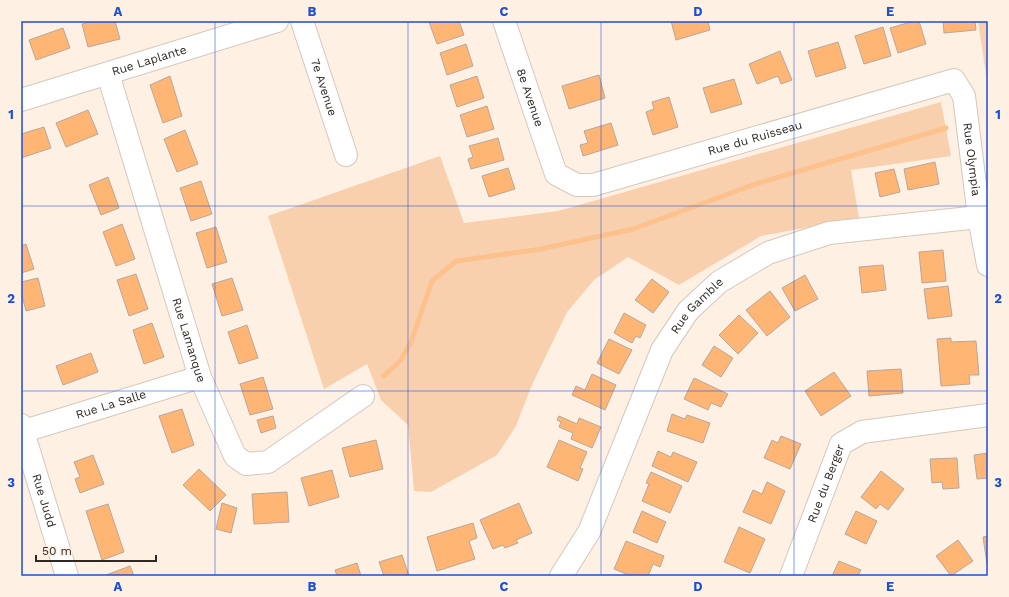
<svg xmlns="http://www.w3.org/2000/svg" width="1009" height="597" viewBox="0 0 1009 597" font-family="'Work Sans',sans-serif">
  <style>
    .green { fill: #f9d0ad }
    .lines { fill: none; stroke-linecap: round; stroke-linejoin: round }
    .stream { stroke: #fdc18e; stroke-width: 5 }
    .building { fill: #ffb573; stroke: #b6a89d }
    .minor-casing { stroke: #d5c7bb; stroke-width: 24 }
    .minor { stroke: #fff; stroke-width: 22 }
    .grid { fill: none; stroke: #1d4ed8; stroke-width: 1; stroke-opacity: 0.55 }
    .labels { text-anchor: middle; stroke-width: 3; stroke-linejoin: round; paint-order: stroke }
    .street-label { font-size: 12px; fill: #2e2925; stroke: #fff0e4 }
    .neatline { fill: none; stroke: #1d4ed8; stroke-width: 1.5 }
    .grid-label { font-size: 13px; text-anchor: middle; font-weight: bold; fill: #1d4ed8 }
  </style>
  <rect width="100%" height="100%" fill="#fff0e4"/>
  <!-- green -->
  <path class="green" d="M978,21H988V88Z
    M941,102L951,156L851,170L859,218L761,236L679,285L628,257L594,280L567,312L531,387L516,426L497,455L431,492L414,491L408,425L381,400L367,364L324,389L268,216L440,156L464,223L558,211Z"/>
  <g class="lines">
    <!-- stream -->
    <path class="stream" d="M384,376L400,361L411,342L432,281L456,261L541,249L633,229L758,183L946,128"/>
  </g>
  <!-- building -->
  <path class="building" d="M93,21H115L120,39L88,47L82,24Z
    M459,21L464,35L437,44L429,22Z
    M671,21H708L710,30L676,40Z
    M914,21H919L926,44L898,53L890,28Z
    M943,21H975L976,30L944,33Z
    M883,27L891,56L864,64L855,36Z
    M63,28L70,48L36,60L29,40Z
    M838,42L846,68L816,77L808,51Z
    M466,44L473,66L447,75L440,53Z
    M780,51L792,80L781,84L778,76L757,84L749,64Z
    M599,75L605,98L569,109L562,86Z
    M170,76L182,116L163,123L150,85Z
    M477,76L484,98L457,107L450,85Z
    M734,79L742,104L711,113L703,88Z
    M669,97L678,127L653,135L646,112L654,109L652,102Z
    M487,106L494,129L467,137L460,115Z
    M88,110L98,134L66,147L56,123Z
    M611,123L618,145L583,156L580,145L588,143L584,131Z
    M44,127L51,148L21,158V134Z
    M185,130L198,164L177,172L164,139Z
    M498,138L504,160L471,169L468,159L473,157L469,146Z
    M935,162L939,184L908,190L904,169Z
    M508,168L515,189L489,197L482,176Z
    M894,169L900,192L880,197L875,173Z
    M108,177L119,208L101,215L89,185Z
    M201,181L212,214L191,221L180,188Z
    M122,224L135,259L116,266L103,232Z
    M216,227L227,262L207,268L196,233Z
    M26,244L34,269L21,273V246Z
    M943,250L946,281L922,283L919,252Z
    M883,265L886,290L862,293L859,267Z
    M136,274L148,309L129,316L117,280Z
    M805,275L818,299L795,311L782,288Z
    M38,278L45,306L26,311L21,292V282Z
    M232,278L243,310L222,316L212,284Z
    M652,279L669,292L653,313L635,300Z
    M948,286L952,316L928,319L924,289Z
    M770,291L790,317L767,336L746,310Z
    M624,313L646,325L640,338L636,336L632,343L614,333Z
    M739,315L758,333L738,354L719,335Z
    M152,323L164,357L144,364L133,330Z
    M247,325L258,358L239,364L228,332Z
    M951,338V342L976,341L979,375H969L970,384L941,386L937,339Z
    M609,339L632,350L619,374L597,363Z
    M714,346L733,358L721,377L702,365Z
    M91,353L98,372L63,385L56,366Z
    M901,369L903,393L869,396L867,371Z
    M834,372L851,396L821,416L805,391Z
    M592,374L616,385L605,410L572,395L576,386L585,390Z
    M263,377L273,409L250,415L240,384Z
    M694,378L728,394L721,407L711,403L708,410L684,399Z
    M182,409L194,445L172,453L159,416Z
    M672,414L685,419L687,415L710,423L703,443L667,431Z
    M273,416L276,428L261,433L257,420Z
    M559,416L577,424L579,418L601,427L592,448L571,439L573,433L559,427L561,422L557,420Z
    M781,436L801,444L790,469L764,458L772,440L778,443Z
    M376,440L383,469L350,477L342,448Z
    M559,440L587,452L580,468L583,469L578,481L547,467Z
    M658,451L671,457L673,452L697,462L688,482L652,466Z
    M988,453V478L977,479L974,455Z
    M93,455L104,484L80,493L75,479L80,477L74,462Z
    M957,458L959,488L943,489L942,482L932,483L930,459Z
    M199,469L226,495L210,511L183,485Z
    M332,470L339,497L309,506L301,478Z
    M881,471L904,489L888,510L880,504L876,509L861,497Z
    M651,472L682,486L670,513L642,501L649,484L646,483Z
    M767,482L785,491L771,524L743,512L753,490L762,494Z
    M287,492L289,522L254,524L252,494Z
    M222,503L237,508L231,533L216,529Z
    M519,503L532,533L516,540L518,543L505,548L503,545L493,549L480,520Z
    M108,504L124,552L102,560L86,511Z
    M642,511L666,522L657,543L633,532Z
    M856,511L877,521L866,544L845,534Z
    M473,523L477,538L469,541L475,559L437,571L427,537Z
    M739,527L765,539L750,573L724,562Z
    M988,536V564H987L983,537Z
    M958,540L973,561L951,576L936,556Z
    M626,541L664,556L660,567L653,564L648,576H631L614,569Z
    M402,555L409,576H384L379,562Z
    M839,561L861,570L858,576H832Z
    M357,563L361,576H337L335,570Z
    M130,566L134,576H106V575Z"/>
  <g class="lines">
    <!-- minor casing -->
    <g class="minor-casing">
      <g id="minor">
        <path id="s1" d="M302,21L346,155"/>
        <path id="s2" d="M504,21L556,174L577,185H593L954,80L964,96L979,217L988,265"/>
        <path id="s3" d="M108,74L200,377L235,456L246,464L268,462L363,396"/>
        <path id="s4" d="M21,100L277,21"/>
        <path id="s5" d="M21,425L67,576"/>
        <path id="s6" d="M21,432L200,377"/>
        <path id="s7" d="M561,576L589,532L662,350L688,311L719,282L768,253L829,233L979,217"/>
        <path id="s8" d="M791,576L841,444L862,432L988,415"/>
      </g>
    </g>
    <!-- minor -->
    <use href="#minor" class="minor"/>
  </g>
  <!-- grid -->
  <path class="grid" d="M215,21V576M408,21V576M601,21V576M794,21V576M21,206H988M21,391H988"/>
  <g class="labels">
    <!-- street labels -->
    <g class="street-label">
      <text dy="4" stroke="none"><textPath href="#s4" startOffset="134">Rue Laplante</textPath></text>
      <text dy="4" stroke="none"><textPath href="#s1" startOffset="70">7e Avenue</textPath></text>
      <text dy="4" stroke="none"><textPath href="#s2" startOffset="81">8e Avenue</textPath></text>
      <text dy="4" stroke="none"><textPath href="#s2" startOffset="370">Rue du Ruisseau</textPath></text>
      <text dy="4" stroke="none"><textPath href="#s2" startOffset="660">Rue Olympia</textPath></text>
      <text dy="4" stroke="none"><textPath href="#s7" startOffset="305">Rue Gamble</textPath></text>
      <text dy="4" stroke="none"><textPath href="#s3" startOffset="278">Rue Lamanque</textPath></text>
      <text dy="4" stroke="none"><textPath href="#s6" startOffset="94">Rue La Salle</textPath></text>
      <text dy="4" stroke="none"><textPath href="#s8" startOffset="99">Rue du Berger</textPath></text>
      <text dy="4" stroke="none"><textPath href="#s5" startOffset="79">Rue Judd</textPath></text>
    </g>
  </g>
  <!-- border -->
  <rect width="1009" height="597" fill="none" stroke="#fff0e4" stroke-width="44"/>
  <!-- scale -->
  <path d="M36 555v6h120v-6" fill="none" stroke="#2e2925" stroke-width="2"/>
  <text x="42" y="555" font-size="12" fill="#2e2925" stroke="#fff0e4" stroke-width="3" paint-order="stroke">50 m</text>
  <rect x="22" y="22" width="965" height="553" class="neatline"/>
  <g class="grid-label">
    <text x="118" y="16">A</text>
    <text x="312" y="16">B</text>
    <text x="504" y="16">C</text>
    <text x="698" y="16">D</text>
    <text x="890" y="16">E</text>
    <text x="11" y="119">1</text>
    <text x="998" y="119">1</text>
    <text x="11" y="303">2</text>
    <text x="998" y="303">2</text>
    <text x="11" y="487">3</text>
    <text x="998" y="487">3</text>
    <text x="118" y="591">A</text>
    <text x="312" y="591">B</text>
    <text x="504" y="591">C</text>
    <text x="698" y="591">D</text>
    <text x="890" y="591">E</text>
  </g>
</svg>
